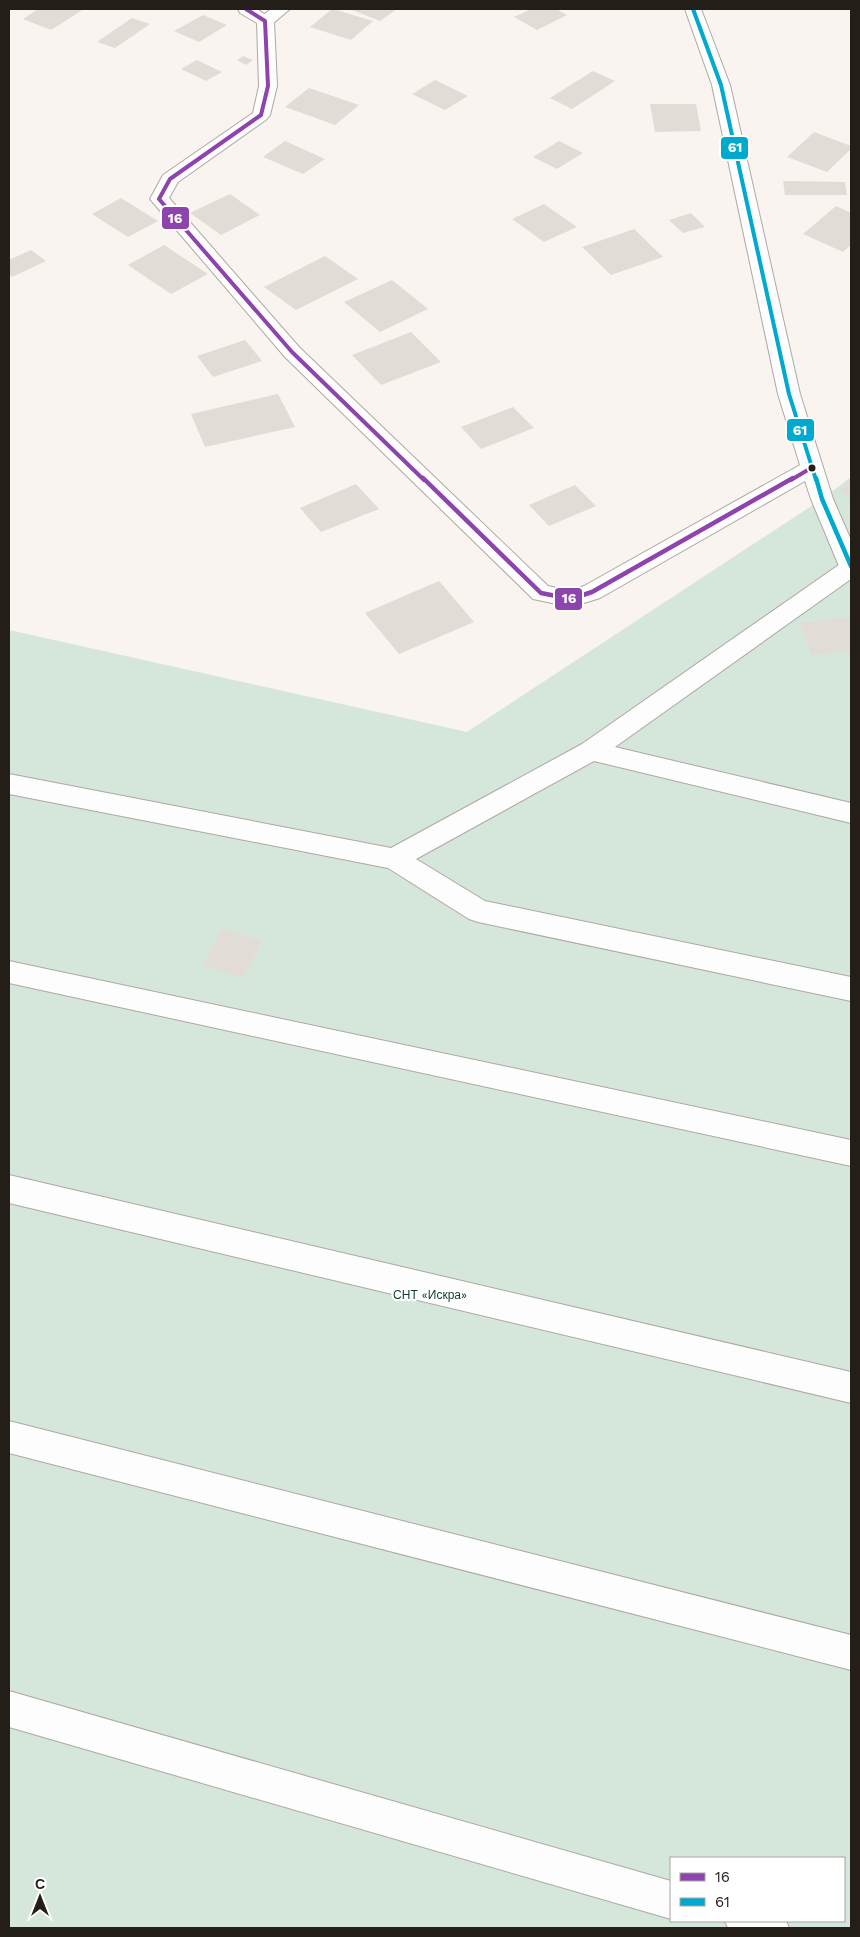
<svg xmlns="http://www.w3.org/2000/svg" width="860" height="1937" viewBox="0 0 860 1937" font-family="'Work Sans',sans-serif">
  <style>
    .green { fill: #d5e6db; fill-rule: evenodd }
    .building { fill: #e2dcd7 }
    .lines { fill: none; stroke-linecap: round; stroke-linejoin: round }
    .lane-casing { stroke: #ada8a3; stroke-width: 2 }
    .street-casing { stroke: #ada8a3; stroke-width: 2 }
    .lane { fill: #fefdfd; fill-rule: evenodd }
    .street { fill: #fefdfd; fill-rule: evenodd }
    .bus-1-far1-casing { stroke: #fff; stroke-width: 6 }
    .bus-1-casing { stroke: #fff; stroke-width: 8 }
    .bus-2-far1-casing { stroke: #fff; stroke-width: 6 }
    .bus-2-casing { stroke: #fff; stroke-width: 8 }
    .bus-1-far1 { stroke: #8e44ad; stroke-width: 4 }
    .bus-1 { stroke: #8e44ad; stroke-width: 4.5 }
    .bus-2-far1 { stroke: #00a9ce; stroke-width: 4 }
    .bus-2 { stroke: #00a9ce; stroke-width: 4.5 }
    .bus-dot { fill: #231e18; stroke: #fff; stroke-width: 2 }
    .labels { text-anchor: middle; stroke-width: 4.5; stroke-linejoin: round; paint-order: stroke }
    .park-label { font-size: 12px; fill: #0c3c2b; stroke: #fff }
    .line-badge { stroke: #fff; stroke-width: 2 }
    .badge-label { font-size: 14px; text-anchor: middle; font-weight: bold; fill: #fff }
  </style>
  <rect width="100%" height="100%" fill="#f9f4ef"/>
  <!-- green -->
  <path class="green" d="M851,477V1928H9V630L467,732L822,499ZM671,1858H844V1921H671Z"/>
  <!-- building -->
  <path class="building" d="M38,9H84L51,30L23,19Z
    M332,9H333L373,21L351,40L310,27Z
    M354,9H397L380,21L352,10Z
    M532,9H556L567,15L537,30L514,17Z
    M203,15L227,25L199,42L174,31Z
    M132,18L150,24L115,48L97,42Z
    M243,56L253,60L246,65L237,60Z
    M197,60L222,72L206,81L181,69Z
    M593,71L615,81L572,109L550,98Z
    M435,80L468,96L445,110L412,94Z
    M309,88L359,105L335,125L285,107Z
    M650,104H696L701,131L655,132Z
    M814,132L851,146V149L827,172L787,157Z
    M285,141L325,159L303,174L263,157Z
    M559,141L583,153L557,169L533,157Z
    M783,181L845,182L847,195H785Z
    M230,194L260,215L221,235L190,213Z
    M121,198L158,221L128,237L92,214Z
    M544,204L577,227L544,242L512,219Z
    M836,206L851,213V245L843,252L803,234Z
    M691,213L705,227L683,233L669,220Z
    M634,229L663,257L611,275L582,247Z
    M164,245L208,274L171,294L128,265Z
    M31,250L46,261L12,277L9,274V260Z
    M325,256L358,279L296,310L264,287Z
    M392,280L428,309L380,332L344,302Z
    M411,332L441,362L381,385L352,355Z
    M245,340L262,361L213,377L197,356Z
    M278,394L295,427L205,447L191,414Z
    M513,407L534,428L481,449L461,427Z
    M851,482V499L839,491Z
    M356,484L379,509L321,532L300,508Z
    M575,485L596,506L549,526L529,505Z
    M439,581L474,622L399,654L365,613Z
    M848,617L851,625V650L812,655L799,623Z
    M221,929L262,940L244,978L203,966Z"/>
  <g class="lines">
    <!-- lane casing -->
    <g class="lane-casing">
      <path id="lane" d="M271,9H290L271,25H259L256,21Z
        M851,560V579L615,747L851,803V823L594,761L416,859L485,901L851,977V1001L478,922L469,919L388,868L9,794V774L391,848L582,744L843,562Z
        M9,961L851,1140V1166L9,983Z
        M9,1175L851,1372V1403L9,1203Z
        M9,1421L851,1635V1670L9,1453Z
        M9,1691L671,1881V1919L9,1727Z
        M725,1921H786L789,1928H728Z"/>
    </g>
    <!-- street casing -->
    <g class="street-casing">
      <path id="street" d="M238,9H257L274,21L277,86L270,115L267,119L178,182L169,198L299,347L548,586L570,591L584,586L800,465L778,394L712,85L685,9H701L730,85L800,394L833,499L851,540V574L843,572L839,566L811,499L805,481L600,598L571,607L533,599L285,357L150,199L163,175L253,113L259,86L257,23L240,13Z"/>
    </g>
    <!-- lane -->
    <use href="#lane" class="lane"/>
    <!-- street -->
    <use href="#street" class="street"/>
    <!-- bus-1-far1 casing -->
    <g class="bus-1-far1-casing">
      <path id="bus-1-far1" d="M246,9L265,21L268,86L261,115L170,179L159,199L292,352L424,480
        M791,480L811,468"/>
    </g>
    <!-- bus-1 casing -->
    <g class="bus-1-casing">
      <path id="bus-1" d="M423,478L541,593L571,599L592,592L793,478"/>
    </g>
    <!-- bus-2-far1 casing -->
    <g class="bus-2-far1-casing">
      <path id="bus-2-far1" d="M693,9L721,85L789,394L816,480"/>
    </g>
    <!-- bus-2 casing -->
    <g class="bus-2-casing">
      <path id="bus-2" d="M816,478L822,499L851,566"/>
    </g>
    <!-- bus-1-far1 -->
    <use href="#bus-1-far1" class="bus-1-far1"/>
    <!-- bus-1 -->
    <use href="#bus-1" class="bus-1"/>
    <!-- bus-2-far1 -->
    <use href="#bus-2-far1" class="bus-2-far1"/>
    <!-- bus-2 -->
    <use href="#bus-2" class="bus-2"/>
  </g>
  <!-- markers -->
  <circle class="bus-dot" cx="812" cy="468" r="4.5"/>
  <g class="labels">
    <!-- park labels -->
    <g class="park-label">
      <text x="430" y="1299">СНТ «Искра»</text>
    </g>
  </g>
  <g class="line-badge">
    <rect x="720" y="136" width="29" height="24" rx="5" fill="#00a9ce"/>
    <rect x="161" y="206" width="29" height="24" rx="5" fill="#8e44ad"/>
    <rect x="786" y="418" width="29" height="24" rx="5" fill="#00a9ce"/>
    <rect x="554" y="587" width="29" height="24" rx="5" fill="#8e44ad"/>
  </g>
  <g class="badge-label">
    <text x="735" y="152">61</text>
    <text x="175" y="223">16</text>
    <text x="800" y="435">61</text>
    <text x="569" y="603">16</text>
  </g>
  <!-- border -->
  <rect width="860" height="1937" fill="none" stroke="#231e18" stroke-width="20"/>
  <!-- legend -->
  <rect x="670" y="1857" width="175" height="65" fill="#ffffff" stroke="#a7a5a3"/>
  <rect x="680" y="1873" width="25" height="8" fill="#8e44ad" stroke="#a7a5a3"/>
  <text x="715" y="1882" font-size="15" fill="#231e18">16</text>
  <rect x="680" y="1898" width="25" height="8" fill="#00a9ce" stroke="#a7a5a3"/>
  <text x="715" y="1907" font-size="15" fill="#231e18">61</text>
  <!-- north arrow -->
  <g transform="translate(40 1897)" stroke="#ffffff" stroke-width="4" paint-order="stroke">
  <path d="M0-4L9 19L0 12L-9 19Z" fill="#231e18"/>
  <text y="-8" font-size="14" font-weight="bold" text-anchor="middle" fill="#231e18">С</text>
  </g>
</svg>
